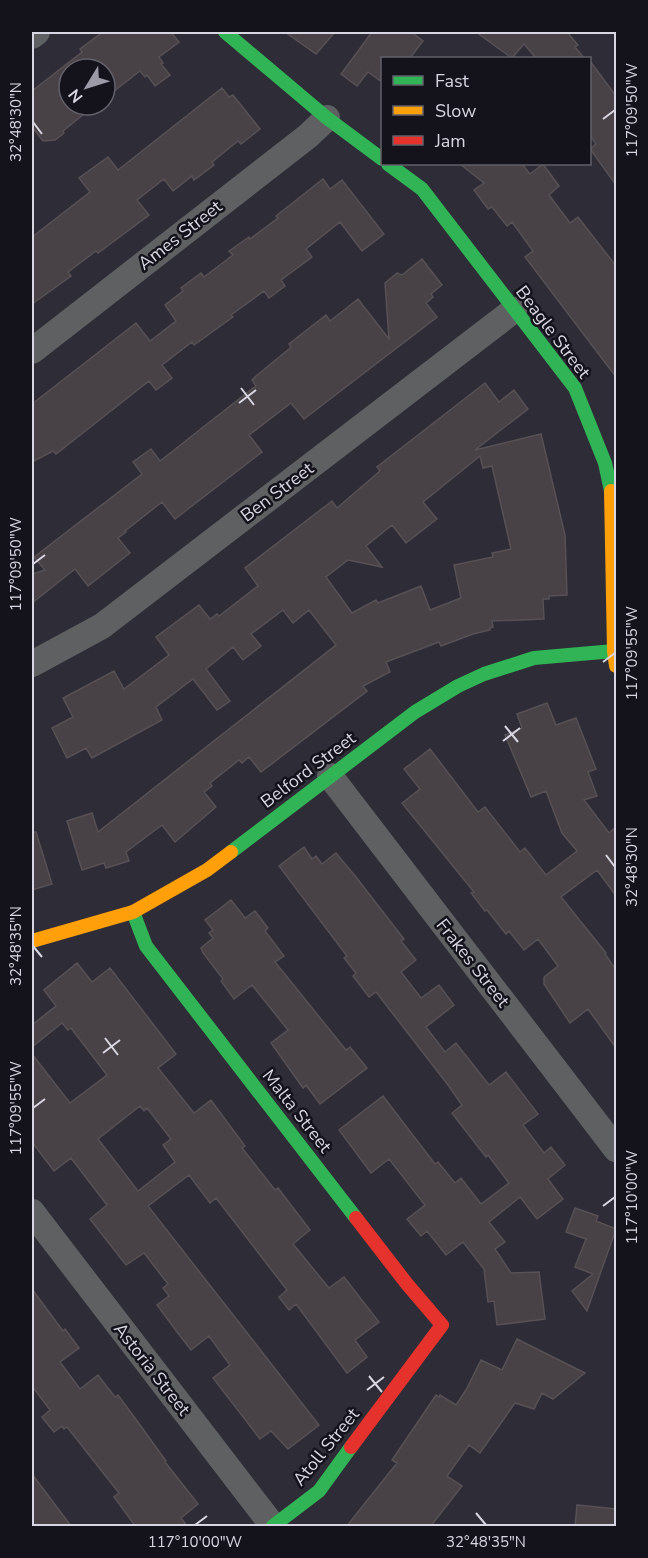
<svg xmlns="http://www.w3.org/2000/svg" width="648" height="1558" viewBox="0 0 648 1558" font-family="'Nunito Sans',sans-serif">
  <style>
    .building { fill: #484246; stroke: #575155; stroke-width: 1.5; fill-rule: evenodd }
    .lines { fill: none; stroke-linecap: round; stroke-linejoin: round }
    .street { stroke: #5e6062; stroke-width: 26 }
    .fast { stroke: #30b455; stroke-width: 14 }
    .slow { stroke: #ff9f0a; stroke-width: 14 }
    .jam { stroke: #e5322d; stroke-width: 14 }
    .ticks { fill: none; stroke: #d8d6e2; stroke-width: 2 }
    .labels { text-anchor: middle; stroke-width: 5; stroke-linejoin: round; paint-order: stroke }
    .street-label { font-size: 18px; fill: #d8d6e2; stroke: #14121a }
    .neatline { fill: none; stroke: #d8d6e2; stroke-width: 2 }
    .ticks-label { font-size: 15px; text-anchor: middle; fill: #d8d6e2 }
  </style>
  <rect width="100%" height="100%" fill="#2e2c36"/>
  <!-- building -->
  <path class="building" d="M103,32H171L179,42L159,57L163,63L161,64L170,75L155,86L147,75L145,77L140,71L105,98V69H69V105H95L63,131L64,133L55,140L43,141L32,127V91L82,52L80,49Z
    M285,32H335L316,54Z
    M372,32H411L423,41L410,58H382V82L368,72L357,86L341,74Z
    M476,32H567L578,45L575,47L584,58H536L524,44L512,58Z
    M590,61L616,96V185L590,149L596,144L590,135Z
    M222,88L229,97L233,95L260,129L241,144L238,141L212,162L214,165L194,180L192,176L173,191L164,179L137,200L149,215L98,253L96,251L68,272L71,276L32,304V237L90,192L79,178L108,157L118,170Z
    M460,164H522L530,174L543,164L559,186L549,195L570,223L578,217L616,266V377L525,257L533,251L512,222L507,226L492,207L488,209L474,190L484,183Z
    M323,179L330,189L342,180L384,234L362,251L340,222L306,249L312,257L281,280L285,286L269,298L264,291L231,315L233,317L194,345L192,342L162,365L172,378L156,390L149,381L56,454L53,451L32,462V404L136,323L150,341L176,321L165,305L183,291L181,288L201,273L204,277L233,255L229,251L249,237L250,239L278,218L276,216Z
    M422,259L442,285L431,294L433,297L426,303L437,317L304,419L291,403L249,435L262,452L175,519L162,502L125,531L126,532L118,538L130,553L88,586L75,569L32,603V574L45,570L34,557L142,474L133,462L151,449L160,461L253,388L256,386L252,380L256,376L289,349L291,347L289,344L326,315L330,321L358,299L389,339L385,283L397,273L402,275Z
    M485,383L499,402L514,390L528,409L475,450L541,434L565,535L567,595L549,596V599H543L544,619L492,621L493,627L490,628V630L473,634L441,646L439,642L386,662L390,672L363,686L367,691L261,772L249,757L242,763L239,760L210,783L212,786L204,792L216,807L175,842L162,825L126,852L129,861L106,868L104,863L82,870L67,821L92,813L98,832L336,645L309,610L293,623L283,610L251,634L261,646L243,660L233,647L206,669L230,701L217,710L193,679L156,707L162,720L92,758L86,748L67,758L52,728L73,717L63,698L114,671L124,689L169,655L156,637L199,605L210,619L217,614L219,616L258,586L245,568L332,501L337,508L380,471L377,467ZM480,456L483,468L492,466L511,549L492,553L493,557L454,565L461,598L430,610L421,586L378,603L376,600L352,613L326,577L348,560L382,567L366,546L392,525L406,543L437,519L423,502Z
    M547,703L556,725L576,718L596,769L588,772L597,796L584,800L609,833L616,827V896L597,870L561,897L606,953L605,954L616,970V1048L588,1009L570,1023L544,984V977L558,966L538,939L524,950L509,931L506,934L487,910L485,911L471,893L474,892L402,803L420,789L404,769L430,749L478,812L485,807L520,852L525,848L546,875L577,851L562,833L546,791L531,797L505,735L522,728L517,714Z
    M32,832H36L52,884L32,890Z
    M304,847L312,859L316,856L322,864L336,853L356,877L404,939L401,941L416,960L401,972L421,998L439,985L454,1005L426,1027L445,1052L456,1043L489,1085L506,1072L538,1114L523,1125L544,1153L551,1147L565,1165L548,1179L563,1199L537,1219L520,1197L489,1222L505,1242L495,1249L511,1273L539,1272L545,1319L497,1325L494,1301L488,1302L484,1269L463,1242L446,1255L427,1231L421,1236L407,1219L425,1205L389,1159L371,1173L339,1130L383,1096L435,1164L438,1162L455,1183L461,1178L481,1204L509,1183L488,1155L486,1157L452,1113L462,1105L448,1085L376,992L369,997L353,976L356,973L344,958L347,956L279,866Z
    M231,900L245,918L255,911L268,928L265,931L284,956L275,962L346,1050L350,1047L367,1068L320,1104L306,1085L303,1088L271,1043L288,1030L252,985L234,999L221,981L223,979L203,953L201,948L213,938L209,933L213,930L205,920Z
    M77,963L92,982L110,968L176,1054L158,1068L194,1113L211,1100L245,1146L242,1148L275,1190L278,1188L310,1230L293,1244L329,1288L344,1277L379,1322L355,1340L367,1357L347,1373L296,1304L289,1310L279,1297L287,1290L216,1198L210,1203L189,1175L148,1206L319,1425L288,1449L271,1431L260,1439L213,1378L230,1365L209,1336L191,1350L177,1332L157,1305L169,1296L163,1288L168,1284L144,1253L126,1265L90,1219L107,1205L71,1158L54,1171L32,1142V1054L70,1103L107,1075L71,1028L68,1030L62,1023L32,1047V1025L56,1006L44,990ZM140,1106L144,1111L147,1108L171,1139L163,1145L175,1162L138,1191L98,1139Z
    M575,1208L598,1216L596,1221L616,1229L587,1311L572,1291L593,1274L575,1267L586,1239L566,1232Z
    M32,1289L63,1331L65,1329L79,1348L60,1362L80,1389L98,1375L115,1397L118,1395L135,1418L166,1461L165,1462L198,1504L181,1518L188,1527H136L114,1497L119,1493L67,1427L64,1429L62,1426L54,1432L42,1417L50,1410L32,1386Z
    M517,1339L585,1373L553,1399L542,1393L534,1409L515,1403L480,1453L469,1445L447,1476L462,1486L430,1527H346L397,1463L392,1460L436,1395L439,1397L440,1395L456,1405L466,1390L481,1360L502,1370Z
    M32,1474L56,1506L72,1527H32Z
    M577,1505L616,1509V1527H575Z"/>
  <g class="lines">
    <!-- street -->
    <path class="street" d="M32,36L37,32
      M32,351L308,136L327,118
      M32,664L102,626L514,310
      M330,776L616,1149
      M32,1212L273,1526"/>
    <!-- fast -->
    <path class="fast" d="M225,32L327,118L382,159
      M388,164L422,189L575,388L605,463L611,491
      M231,852L415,712L458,686L484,674L534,658L614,651
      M133,912L146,946L356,1218
      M273,1526L319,1491L351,1447"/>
    <!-- slow -->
    <path class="slow" d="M611,491L614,651L616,666
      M32,941L133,912L207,870L231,852"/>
    <!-- jam -->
    <path class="jam" d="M351,1447L442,1325L407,1284L356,1218"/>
  </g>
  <!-- ticks -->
  <path class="ticks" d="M603,119L615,110M33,122L42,134M241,388L254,405M239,403L256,390M33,564L45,555M603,662L615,653M505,726L518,742M503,741L520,728M606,855L615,867M33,946L42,957M105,1038L118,1055M103,1053L120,1040M33,1108L45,1099M603,1206L615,1197M369,1376L382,1392M367,1390L384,1377M476,1513L486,1525M195,1525L207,1516"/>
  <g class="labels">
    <!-- street labels -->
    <g class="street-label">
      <text transform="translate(180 235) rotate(-38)" y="6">Ames Street</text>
      <text transform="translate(553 332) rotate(53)" y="6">Beagle Street</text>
      <text transform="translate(277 492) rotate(-37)" y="6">Ben Street</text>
      <text transform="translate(308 770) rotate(-37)" y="6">Belford Street</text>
      <text transform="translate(473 963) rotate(52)" y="6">Frakes Street</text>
      <text transform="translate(297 1111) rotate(52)" y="6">Malta Street</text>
      <text transform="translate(152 1369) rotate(52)" y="6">Astoria Street</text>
      <text transform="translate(326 1447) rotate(-51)" y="6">Atoll Street</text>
    </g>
  </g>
  <!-- border -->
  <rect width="648" height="1558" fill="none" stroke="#14121a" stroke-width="66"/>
  <!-- legend -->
  <rect x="381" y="57" width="210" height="108" fill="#14121a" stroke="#62606a" stroke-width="1.5"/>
  <rect x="393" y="76" width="30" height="9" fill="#30b455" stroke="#62606a" stroke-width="1.5"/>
  <text x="435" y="87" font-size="18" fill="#d8d6e2">Fast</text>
  <rect x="393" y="106" width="30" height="9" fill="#ff9f0a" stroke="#62606a" stroke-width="1.5"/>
  <text x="435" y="117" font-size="18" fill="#d8d6e2">Slow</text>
  <rect x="393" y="136" width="30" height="9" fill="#e5322d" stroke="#62606a" stroke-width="1.5"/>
  <text x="435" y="147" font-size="18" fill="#d8d6e2">Jam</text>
  <!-- north arrow -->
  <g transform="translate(87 87) rotate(232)"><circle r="28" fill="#14121a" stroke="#62606a" stroke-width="1.5"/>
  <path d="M0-4.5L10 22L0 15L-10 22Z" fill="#9c9aa6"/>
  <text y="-9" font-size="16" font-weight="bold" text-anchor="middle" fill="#d8d6e2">N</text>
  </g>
  <rect x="33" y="33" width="582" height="1492" class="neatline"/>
  <g class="ticks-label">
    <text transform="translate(632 110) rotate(-90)" y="5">117°09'50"W</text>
    <text transform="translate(16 122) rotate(-90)" y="5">32°48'30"N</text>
    <text transform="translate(16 564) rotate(-90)" y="5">117°09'50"W</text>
    <text transform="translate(632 653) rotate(-90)" y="5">117°09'55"W</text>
    <text transform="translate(632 867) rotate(-90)" y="5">32°48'30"N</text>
    <text transform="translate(16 946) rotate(-90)" y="5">32°48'35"N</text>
    <text transform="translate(16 1108) rotate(-90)" y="5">117°09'55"W</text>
    <text transform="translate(632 1197) rotate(-90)" y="5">117°10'00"W</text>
    <text x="195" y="1547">117°10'00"W</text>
    <text x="486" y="1547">32°48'35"N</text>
  </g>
</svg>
